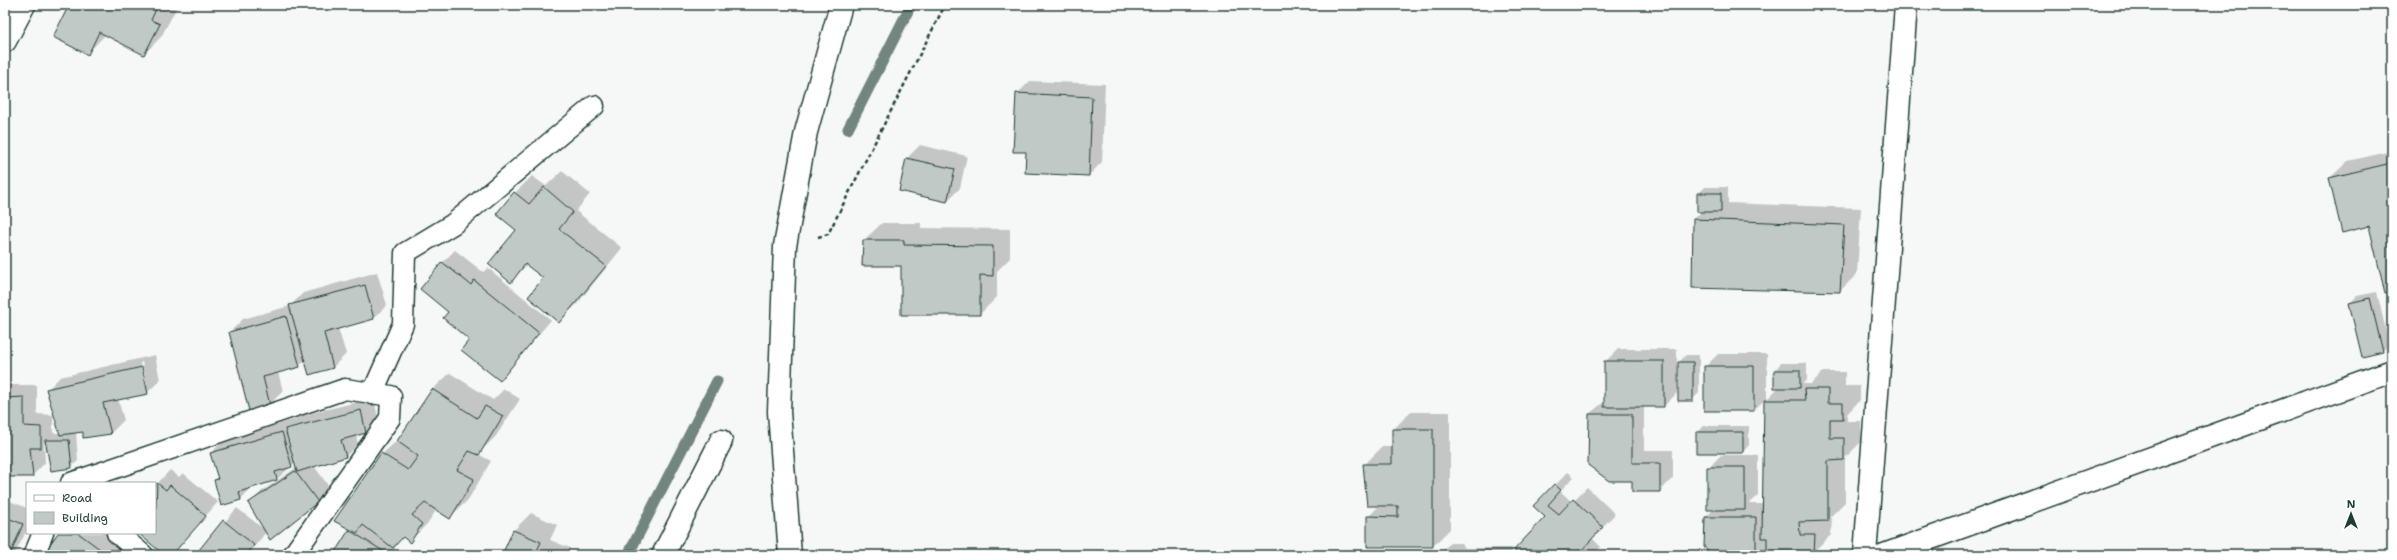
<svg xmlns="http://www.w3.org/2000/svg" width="2397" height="560" viewBox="0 0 2397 560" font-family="'Shantell Sans',sans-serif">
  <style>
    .shadow { fill: #0003; fill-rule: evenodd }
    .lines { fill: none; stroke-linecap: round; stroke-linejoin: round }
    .stream { stroke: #72857f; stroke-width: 11 }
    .building { fill: #c0c9c6; stroke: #1f3d34 }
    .service-casing { stroke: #1f3d34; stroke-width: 23 }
    .minor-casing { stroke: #1f3d34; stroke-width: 25 }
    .tertiary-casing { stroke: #1f3d34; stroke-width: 25 }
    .path { stroke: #1f3d34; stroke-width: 2.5; stroke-dasharray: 4 3; stroke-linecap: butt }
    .service { stroke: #fff; stroke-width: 20 }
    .minor { stroke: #fff; stroke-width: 22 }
    .tertiary { stroke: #fff; stroke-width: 22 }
  </style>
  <rect width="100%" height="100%" fill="#f6f7f7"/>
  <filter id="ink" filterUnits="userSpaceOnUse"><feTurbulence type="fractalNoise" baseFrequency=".025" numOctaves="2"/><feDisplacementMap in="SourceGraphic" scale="8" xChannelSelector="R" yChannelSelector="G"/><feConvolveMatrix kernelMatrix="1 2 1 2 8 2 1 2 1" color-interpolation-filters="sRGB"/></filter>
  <g filter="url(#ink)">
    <!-- shadow -->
    <path class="shadow" d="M70,5H173L177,7L161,37L144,54L106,34L87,54Z
      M1030,81L1105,84L1102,162L1089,175L1027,151L1017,94Z
      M920,145L967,156L960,188L947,201L907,158Z
      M2392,151V290L2386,291L2370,225L2330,178L2348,161Z
      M562,171L590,194L576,211L622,248L577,304L559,321L545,278L527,265L511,281L517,230L515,193L532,176L546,186Z
      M1705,187H1728V203L1861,208L1857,274L1840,291L1694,219L1702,211L1698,194Z
      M882,223H921V228L1010,229V258L997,271V297L980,314L902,265L864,240Z
      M455,250L483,272L488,268L551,320L500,380L450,312L442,263Z
      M377,272L387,305L374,318L338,328L346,354L333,367L309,373L306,360L299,366L278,372L283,391L270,404L230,332L243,319L290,306L303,293Z
      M2377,292L2389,344L2383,351L2350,303L2357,296Z
      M1618,349H1677V393L1664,406H1644V450H1673V478L1660,491L1633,480L1589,414L1605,401V362Z
      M1718,354H1767V399L1779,387L1775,370L1781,363H1807V380L1803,384H1811L1823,372H1845V386H1860V400L1847,414V421H1861V442L1845,458V502L1829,518H1832L1831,535L1813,552L1801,555H1768V550L1763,555H1716L1706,517L1714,509L1708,468L1721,455H1758V496L1749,504H1763L1765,399L1754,410L1705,367Z
      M155,355L160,380L147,393L118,399L124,420L111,433L84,437V430L76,432L78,461L71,467L46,441L44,444L45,463L32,476L5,444V385H37V414L53,415V433H60L47,390L60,377ZM142,362L147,385H145L140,363Z
      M1686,355H1699V393L1692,400L1679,362Z
      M450,373L493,400L504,389L520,399L496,436L478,454L491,461L468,500L450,517L437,509L427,524L410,541L404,536L399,541L391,555H334L351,529L382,454L401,437L432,390Z
      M374,398L378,419L365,432L356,435L358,444L345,457L314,466L330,488L317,501L270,538L266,532L248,555H196L237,508L265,530L249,504L262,491L297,467L295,463L277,479L253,486L241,499L215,480L218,477L211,453L224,440L296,419L299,416Z
      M1410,412H1450V529L1433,546L1368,517L1380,505L1364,465L1382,447H1393V430Z
      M1704,426H1749V445L1743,452L1697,433Z
      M170,470L179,477L183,473L218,502L181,544L171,555H166L140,533H155V486Z
      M1568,472L1574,477L1560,491L1572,502L1587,487L1615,514L1592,538L1601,547L1593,555H1521L1546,517L1535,506Z
      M5,499L27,508V530L14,555H5Z
      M531,513L557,525L550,540L570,548L567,555H503L514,530Z
      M59,533H108L139,555H46L44,554Z
      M1450,543H1462L1465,548H1512V555H1409L1412,551H1439V554Z
      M1937,551L1938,555H1920Z"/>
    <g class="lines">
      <!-- stream -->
      <path class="stream" d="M848,129L911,5
        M628,555L717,381"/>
    </g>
    <!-- building -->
    <path class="building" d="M69,5H158L151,20L160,24L144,55L99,32L88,55L53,37Z
      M1016,93L1092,97L1089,176L1025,173L1026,152H1013Z
      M906,158L955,169L947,202L899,191Z
      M2391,163L2392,291L2385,293L2369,226L2342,233L2329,178Z
      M544,187L573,212L559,229L606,266L559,323L528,297L543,278L525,264L511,283L488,264L516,230L496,214L514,192L529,204Z
      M1697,193H1721V212H1697Z
      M1693,219L1844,225L1840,292L1692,288Z
      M863,240H904V245L993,246V276L980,275V315H901V266H862Z
      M442,262L471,285L474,280L539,333L500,381L461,350L469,340L443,318L448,312L420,289Z
      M365,285L374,319L324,333L333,368L309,375L289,305Z
      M2370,298L2383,352L2362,357L2349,303Z
      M286,316L300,367L263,377L270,405L249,411L229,332Z
      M1604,361H1664V407H1604Z
      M1678,362H1693V401H1678Z
      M1704,366H1754V411H1704Z
      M142,367L148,394L103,403L111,434L83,438V432L60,435L46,389Z
      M1774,370H1800V388H1774Z
      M432,389L477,418L485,406L503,416L479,455L469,451L457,470L474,479L450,519L425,503L412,515L422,524L410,543L403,537L393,548L363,525L357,533L334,521L381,453L408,470L418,456L397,441Z
      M1804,389H1828V403H1843V419H1830V438H1844V460L1828,461V521L1799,522L1800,535H1815L1814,553L1767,555V538H1762L1764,400H1805Z
      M24,397V426L41,427V448H30L33,477H7L5,398Z
      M361,410L366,433L341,440L346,457L297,472L285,429Z
      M1589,414H1632V463H1660V492H1632V481H1609L1588,465Z
      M1392,429H1433V547H1367V516L1398,517V506H1367L1363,464H1392Z
      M282,432L292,467L275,472L277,480L239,492L241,500L221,506L214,480L218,479L210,453Z
      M1696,432H1743V453H1696Z
      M45,440H69L72,468L51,471Z
      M1707,467H1745V510H1707Z
      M295,471L318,502L270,540L248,503Z
      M157,483L166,490L170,485L206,516L172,555H164L138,533H155Z
      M1554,484L1561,490L1548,505L1559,514L1573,499L1603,527L1580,552L1583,555H1520L1514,550L1545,517L1533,506Z
      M5,517L23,524L10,555H5Z
      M1705,517H1756V555H1715L1704,547Z
      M223,520L254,545L247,555H195Z
      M349,530L388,554L387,555H333Z
      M513,530L541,542L535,555H502Z
      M58,533H78L108,555L43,554Z"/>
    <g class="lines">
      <!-- service casing -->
      <g class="service-casing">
        <path id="service" d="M372,394L403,324L405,253L453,224L594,106
          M71,483L345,389L391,396L390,418L293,555
          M117,533L143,555
          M34,555L43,533"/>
      </g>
      <!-- minor casing -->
      <g class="minor-casing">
        <path id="minor" d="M5,41L24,5
          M663,555L721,441
          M1865,555L1906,5
          M1884,555L2392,371"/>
      </g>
      <!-- tertiary casing -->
      <g class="tertiary-casing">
        <path id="tertiary" d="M790,555L779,412L785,246L806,132L841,5"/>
      </g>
      <!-- path -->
      <path class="path" d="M818,237L828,234L945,5"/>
      <!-- service -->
      <use href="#service" class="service"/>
      <!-- minor -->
      <use href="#minor" class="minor"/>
      <!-- tertiary -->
      <use href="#tertiary" class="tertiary"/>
    </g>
  </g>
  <!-- margin -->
  <rect width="2397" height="560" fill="none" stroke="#fff" stroke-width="20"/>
  <rect x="10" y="10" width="2377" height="540" fill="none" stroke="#1f3d34" stroke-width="1.5" filter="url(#ink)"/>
  <!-- legend -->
  <rect x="26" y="482" width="130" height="52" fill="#ffffff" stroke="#a5b1ae"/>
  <rect x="34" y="495" width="20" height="6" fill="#ffffff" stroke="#a5b1ae"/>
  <text x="62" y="502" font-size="12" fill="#1f3d34">Road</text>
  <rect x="34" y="512" width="20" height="12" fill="#c0c9c6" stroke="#a5b1ae"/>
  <text x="62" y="522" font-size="12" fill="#1f3d34">Building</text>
  <!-- north arrow -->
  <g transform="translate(2351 514)" stroke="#ffffff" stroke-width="3" paint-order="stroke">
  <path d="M0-3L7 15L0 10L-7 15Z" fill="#1f3d34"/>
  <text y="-6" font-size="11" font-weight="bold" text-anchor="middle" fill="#1f3d34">N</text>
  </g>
</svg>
